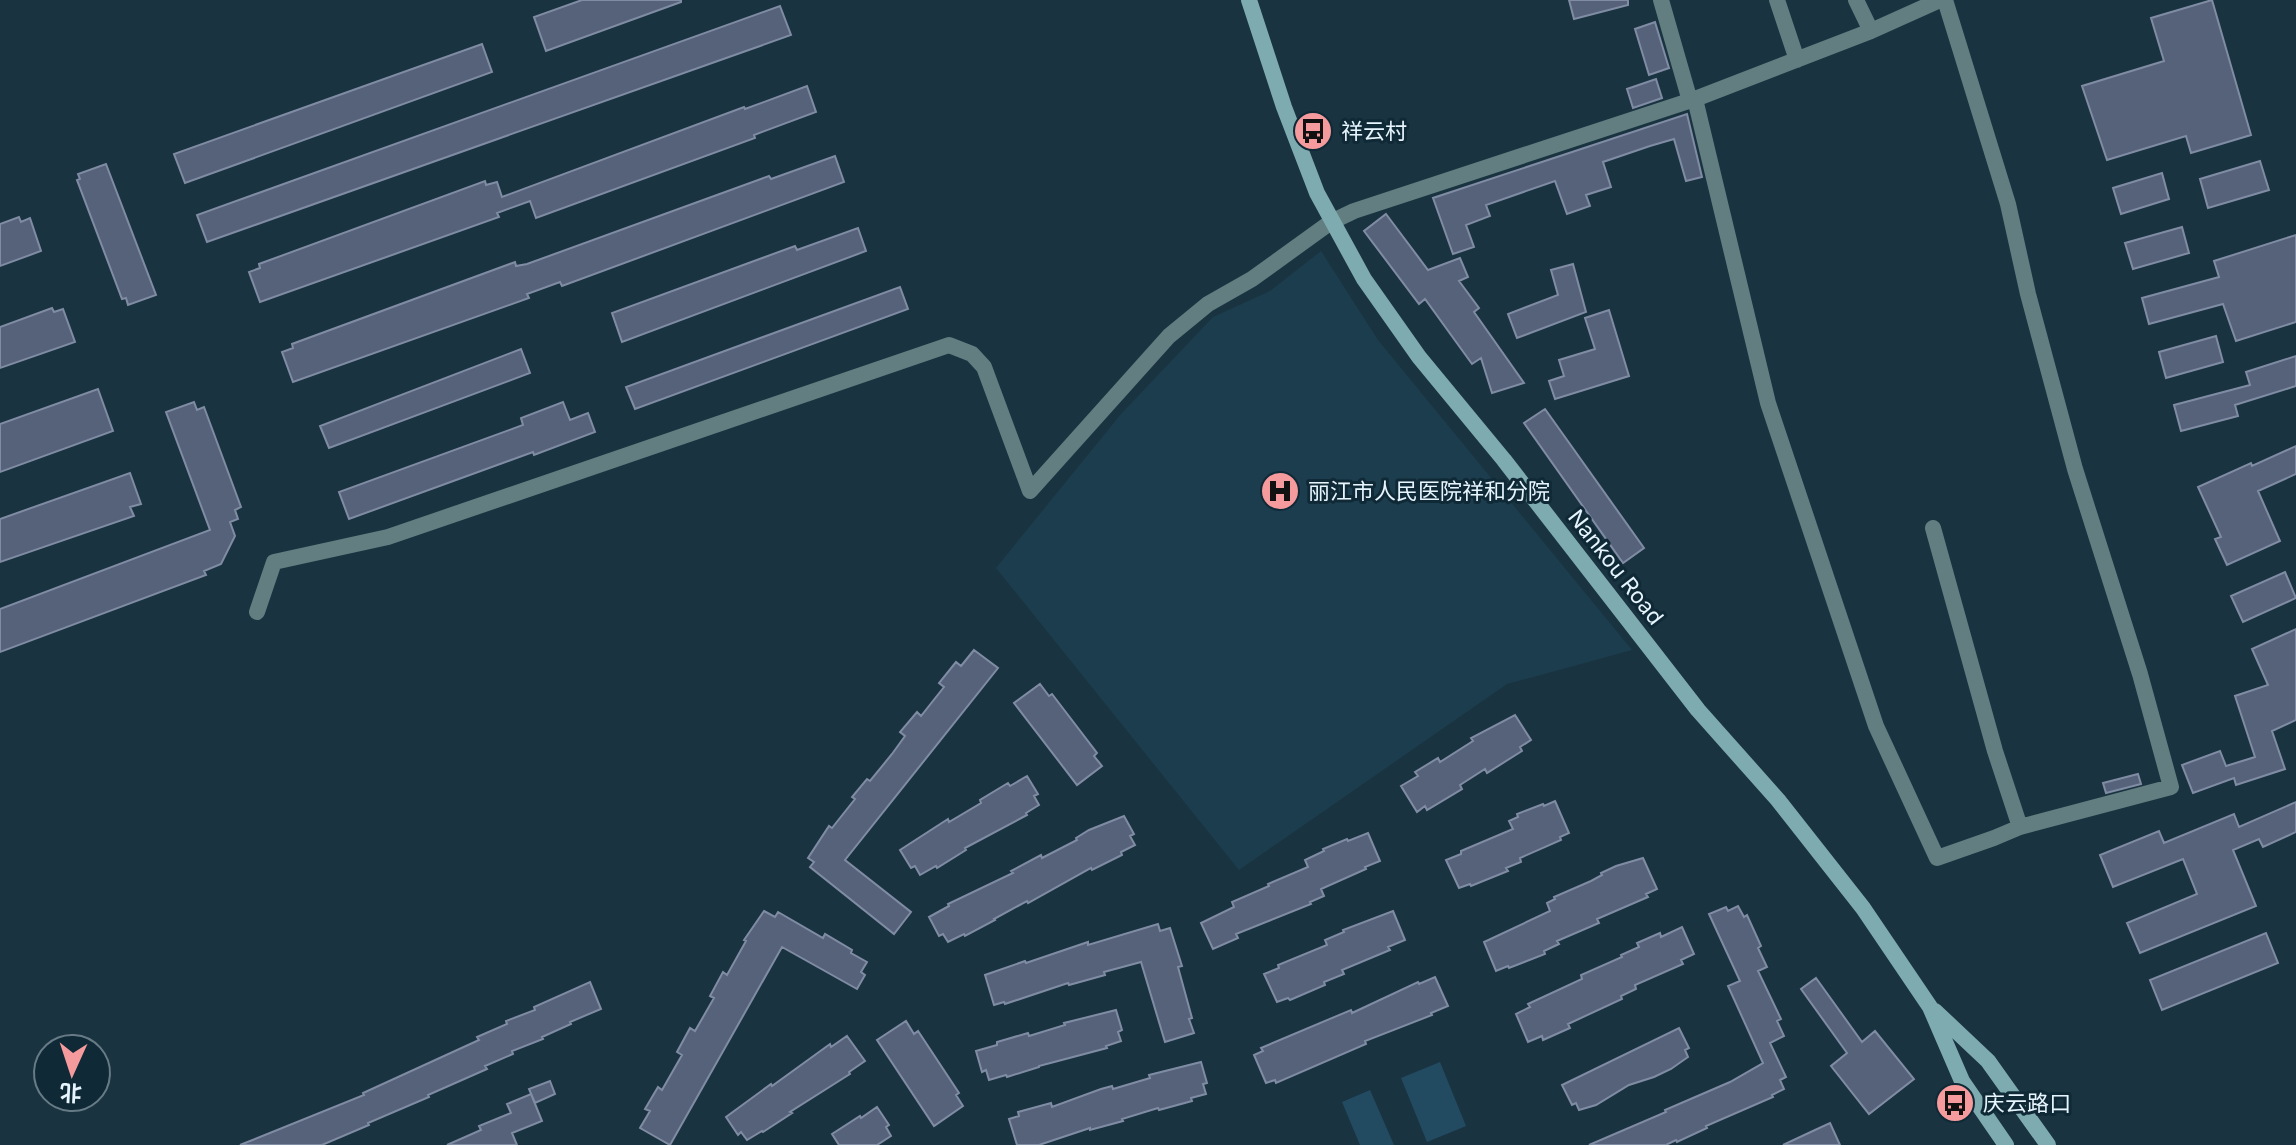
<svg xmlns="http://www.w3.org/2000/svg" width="2296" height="1145" viewBox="0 0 2296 1145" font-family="Inter,'Noto Sans SC',sans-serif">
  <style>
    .built { fill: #1c3d4e }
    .green { fill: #224b61 }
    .building { fill: #566279; stroke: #7f8ca4; stroke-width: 2 }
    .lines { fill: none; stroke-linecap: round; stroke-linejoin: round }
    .minor { stroke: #637e81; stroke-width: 16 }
    .secondary { stroke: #7eabb0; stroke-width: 16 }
    .labels { text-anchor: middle; stroke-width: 6; stroke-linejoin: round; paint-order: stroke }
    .poi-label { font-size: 22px; fill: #e6f5fe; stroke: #102936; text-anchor: start }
    .street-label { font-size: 22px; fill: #e6f5fe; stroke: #102936 }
  </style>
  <rect width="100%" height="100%" fill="#1a3340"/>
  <!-- built -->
  <path class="built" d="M1321,251L1378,340L1632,650L1507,684L1239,870L996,568L1121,414L1213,317L1270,291Z"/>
  <!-- green -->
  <path class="green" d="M1440,1062L1466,1126L1427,1142L1401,1078Z
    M1370,1090L1394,1145H1360L1342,1102Z"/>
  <!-- building -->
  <path class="building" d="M582,0H681V2L546,51L534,17Z
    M1569,0H1628V5L1574,19Z
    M2212,0L2251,135L2191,153L2186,136L2107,160L2082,86L2164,61L2151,18Z
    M780,6L791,35L207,242L197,215Z
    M1655,22L1669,68L1649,75L1635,29Z
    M482,44L492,72L185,183L174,154Z
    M1656,79L1662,98L1633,108L1627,89Z
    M807,86L816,112L754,135L755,138L536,218L530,201L497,213L499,217L260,302L249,272L260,268L259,264L485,181L486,185L497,182L502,197L744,107L745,109Z
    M1687,114L1702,177L1686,181L1674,139L1650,146L1603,162L1611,187L1586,195L1590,206L1567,214L1555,181L1486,205L1490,216L1466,225L1474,247L1453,254L1433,198Z
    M835,156L844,182L562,286L560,282L527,294L529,298L293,382L282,352L293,348L292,344L515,262L516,266L527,264L769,176L771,179Z
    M2260,161L2269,190L2208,208L2200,179Z
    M106,164L156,295L128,305L126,298L122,299L77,180L80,179L78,174Z
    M2162,173L2169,199L2121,214L2113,188Z
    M1386,214L1428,270L1460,258L1468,277L1459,281L1479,308L1474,312L1524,383L1492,393L1481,358L1472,364L1425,299L1419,304L1364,231Z
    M19,217L21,222L30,218L41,251L0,266V224Z
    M2182,227L2189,253L2133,269L2125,243Z
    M858,228L866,251L622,342L612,313L795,246L797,250Z
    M2296,235V322L2236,341L2223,304L2149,324L2142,298L2219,277L2214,261Z
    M1573,264L1586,312L1517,338L1508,314L1558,295L1551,270Z
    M900,287L908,309L635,409L626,387Z
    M52,308L54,312L63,309L75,342L0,368V327Z
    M1609,310L1629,376L1555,399L1549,381L1564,376L1559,360L1595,349L1585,318Z
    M2216,336L2223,362L2166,378L2159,352Z
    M521,349L530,373L329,448L320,426Z
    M2296,356V386L2235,405L2238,416L2181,431L2174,405L2250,385L2246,372Z
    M98,389L113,431L0,472V424Z
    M194,402L197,410L204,407L241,507L235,510L238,519L230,522L235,536L221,564L204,571L206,575L0,652V609L210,530L166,412Z
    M563,402L570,420L588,413L595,432L534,455L533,452L349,519L339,492L523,425L521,418Z
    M1545,409L1644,548L1623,563L1524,423Z
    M2296,446V474L2258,491L2280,541L2227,565L2215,539L2221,537L2198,487L2251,463L2252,466Z
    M130,473L141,504L130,507L134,516L0,562V519Z
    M2285,572L2296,598L2243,622L2231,596Z
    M2296,629V720L2272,731L2285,769L2236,785L2234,778L2193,793L2182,765L2220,751L2226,766L2255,757L2235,696L2268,685L2252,649Z
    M974,650L998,668L845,860L911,912L894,934L810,867L814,862L808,858L829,826L832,828L855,799L852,797L867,779L870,781L892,754L905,736L900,732L917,712L921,716L944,687L939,683L956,662L961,666Z
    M1040,684L1049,696L1052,694L1097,753L1094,756L1102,766L1077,785L1014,703Z
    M1515,715L1531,740L1520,747L1522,751L1487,773L1485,769L1460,785L1462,789L1427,810L1425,806L1417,812L1401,786L1418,776L1415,772L1438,758L1440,762L1473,741L1471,738Z
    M2138,774L2141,784L2106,793L2103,783Z
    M1027,776L1038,794L1034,796L1039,805L1026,813L1027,815L965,848L966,850L937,868L936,866L920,875L915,866L911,868L900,850L948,819L949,822L981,803L980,800L1008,783L1010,786Z
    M1555,801L1569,833L1560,837L1561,840L1520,858L1521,862L1506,868L1508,871L1471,886L1470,884L1459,888L1446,860L1461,854V851L1513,829L1509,821L1518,817L1517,814L1543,804L1544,806Z
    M2296,802V832L2263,847L2259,839L2233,850L2256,906L2140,953L2127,923L2197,894L2183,859L2113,887L2100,855L2159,831L2164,843L2234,814L2239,827Z
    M1124,816L1134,834L1130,836L1135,845L1121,852L1122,855L1092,870L1091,868L1028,903L1027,901L994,919L995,920L965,936L964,934L948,942L943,934L939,936L929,917L949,906L948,904L1013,873L1011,871L1041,855L1042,858L1077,840L1076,838L1089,830Z
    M1368,833L1380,861L1365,867L1366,869L1321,889L1324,896L1310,902L1311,904L1236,934L1238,938L1213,949L1201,923L1234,907L1232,902L1269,886L1268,884L1308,867L1305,860L1324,851L1323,849L1347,839L1348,841Z
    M1643,858L1657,889L1646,894L1648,897L1597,919L1599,923L1557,941L1559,944L1544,951L1545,954L1509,968L1508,966L1496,971L1484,942L1550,911L1547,903L1555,899L1554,897L1591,881L1602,875L1601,873L1616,866Z
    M1738,906L1744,917L1747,915L1761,946L1758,948L1767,967L1758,971L1781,1019L1777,1021L1784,1036L1770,1043L1786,1077L1780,1080L1784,1089L1772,1095L1773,1097L1706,1126L1707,1128L1677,1142L1676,1140L1666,1145H1589L1666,1112L1665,1110L1730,1082L1763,1063L1728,986L1740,981L1709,914L1726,907L1728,911Z
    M764,911L775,917L778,912L823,938L825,934L852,950L851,953L867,962L861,972L865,975L857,989L782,947L670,1145L640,1128L650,1111L645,1109L658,1087L662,1090L682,1055L677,1052L690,1028L695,1031L714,998L710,996L723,972L727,975L746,941L744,940Z
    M1393,911L1405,940L1388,947L1390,950L1342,970L1344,974L1324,982L1325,985L1290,1000L1288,998L1277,1002L1264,974L1279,968L1278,965L1327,945L1325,940L1344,932L1343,930Z
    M1158,924L1160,931L1170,928L1182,966L1178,967L1192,1018L1189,1019L1194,1033L1165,1042L1141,962L1104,972L1105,975L1069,985L1068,983L1005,1004L1004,1002L994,1005L985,975L1025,961L1026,963L1088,942V945Z
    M1682,927L1694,954L1681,960L1683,964L1635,985L1636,989L1621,996L1622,999L1568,1024L1570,1028L1543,1040L1542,1036L1528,1042L1516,1014L1530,1007L1528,1004L1582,979L1581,975L1622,957L1621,955L1639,947L1637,943L1660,933L1661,937Z
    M2266,933L2278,963L2162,1010L2150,980Z
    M1435,977L1448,1006L1431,1013L1432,1015L1365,1041L1366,1044L1276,1083L1275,1080L1266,1083L1254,1055L1263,1051L1261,1048L1351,1010L1352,1013L1418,982L1419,984Z
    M1816,978L1862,1042L1875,1031L1914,1079L1869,1114L1831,1066L1847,1053L1801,989Z
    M590,982L601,1009L570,1022L571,1024L542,1037L543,1039L512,1051L513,1054L485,1066L487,1069L428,1095L429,1097L368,1123L369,1125L322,1145H240L364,1095L363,1093L479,1040L477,1037L507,1024L506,1021L535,1010L534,1007Z
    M1116,1010L1122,1030L1118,1032L1121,1041L1106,1046L1107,1048L1039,1066V1067L1007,1077L1006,1075L989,1080L986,1070L982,1072L976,1051L997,1045V1042L1028,1033L1029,1036L1065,1025L1064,1023Z
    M906,1021L914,1034L918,1031L959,1093L956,1095L963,1106L934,1126L877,1040Z
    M1679,1028L1689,1048L1685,1050L1688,1057L1671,1069L1654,1077L1629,1085L1596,1105L1579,1110L1576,1103L1572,1105L1562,1085Z
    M847,1036L865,1061L849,1072L850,1074L790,1112L792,1113L763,1132L762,1131L747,1140L741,1132L738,1135L726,1117L771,1084L772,1086L830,1044L831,1047Z
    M1201,1062L1207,1083L1203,1084L1206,1094L1191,1098L1192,1101L1159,1110L1158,1108L1122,1119L1123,1121L1090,1130V1128L1039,1145H1017L1009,1119L1019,1116L1018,1112L1051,1103L1052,1107L1101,1089L1112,1086L1113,1089L1150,1078L1149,1075Z
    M550,1081L555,1094L535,1103L529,1089Z
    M531,1094L542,1121L512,1133L517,1145H447L481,1130L479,1126L511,1113L507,1104Z
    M877,1107L889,1125L886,1127L891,1136L877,1145H839L832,1134L860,1116L861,1118Z
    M1830,1123L1840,1145H1783L1815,1130Z"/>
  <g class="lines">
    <!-- minor -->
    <path class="minor" d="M1661,0L1690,101
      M1777,0L1797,60
      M1856,0L1871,31
      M1695,99L1768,403L1876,726L1937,858L1994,838L2020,827L2171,787L2140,674L2075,469L2028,294L2008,204L1945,0
      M1933,528L1995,751L2020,827
      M257,612L274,562L388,537L949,345L972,354L984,367L1030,491L1169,336L1208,304L1252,279L1331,222L1354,211L1695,99L1871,31L1940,0"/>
    <!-- secondary -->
    <path class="secondary" d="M1249,0L1284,107L1317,193L1364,279L1419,357L1504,460L1698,710L1778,800L1863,908L1930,1007L1962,1081L2006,1145
      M1935,1011L1988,1061L2048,1145"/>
  </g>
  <!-- icons -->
  <defs>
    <g id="bus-disc" transform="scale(2)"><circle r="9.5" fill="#f59b9d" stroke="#102936"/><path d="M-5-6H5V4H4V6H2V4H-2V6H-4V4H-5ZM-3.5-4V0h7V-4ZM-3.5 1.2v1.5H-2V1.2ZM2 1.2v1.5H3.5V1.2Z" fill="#111"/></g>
    <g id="hospital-disc" transform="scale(2)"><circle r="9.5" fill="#f59b9d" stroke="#102936"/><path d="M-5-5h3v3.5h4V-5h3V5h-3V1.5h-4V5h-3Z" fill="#111"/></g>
  </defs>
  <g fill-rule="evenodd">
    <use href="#bus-disc" x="1313" y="131"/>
    <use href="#hospital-disc" x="1280" y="491"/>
    <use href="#bus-disc" x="1955" y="1103"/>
  </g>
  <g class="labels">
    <!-- poi labels -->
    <g class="poi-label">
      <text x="1341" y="139">祥云村</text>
      <text x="1308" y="499">丽江市人民医院祥和分院</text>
      <text x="1983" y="1111">庆云路口</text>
    </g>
    <!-- street labels -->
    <g class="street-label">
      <text transform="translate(1616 567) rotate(52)" y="8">Nankou Road</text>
    </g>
  </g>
  <!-- north arrow -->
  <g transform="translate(72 1073) rotate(183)"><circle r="38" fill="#102936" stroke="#667b86" stroke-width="2"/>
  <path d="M0-6L14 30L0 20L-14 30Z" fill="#f59b9d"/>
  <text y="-12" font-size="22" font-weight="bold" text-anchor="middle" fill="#e6f5fe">北</text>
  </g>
</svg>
